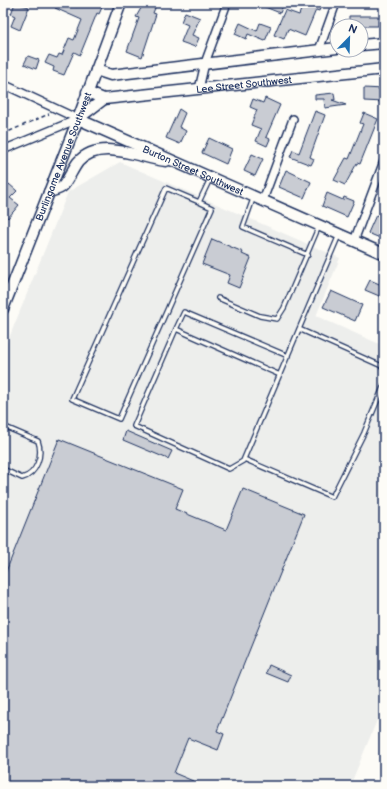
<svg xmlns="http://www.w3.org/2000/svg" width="387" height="789" viewBox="0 0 387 789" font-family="'Balsamiq Sans',sans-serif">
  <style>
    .built { fill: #edeeec }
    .building { fill: #c9ccd3; stroke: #1b2f5e }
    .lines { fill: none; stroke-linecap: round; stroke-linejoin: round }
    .lane-casing { stroke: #1b2f5e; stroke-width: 6 }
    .street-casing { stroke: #1b2f5e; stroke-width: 10 }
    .secondary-casing { stroke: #1b2f5e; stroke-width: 13 }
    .path { stroke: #1b2f5e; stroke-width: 1.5; stroke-dasharray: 4 3; stroke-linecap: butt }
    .lane { stroke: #fdfcf7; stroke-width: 3.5 }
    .street { stroke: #fdfcf7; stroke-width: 7 }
    .secondary { stroke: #fdfcf7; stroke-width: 10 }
    .labels { text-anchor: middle; stroke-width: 4; stroke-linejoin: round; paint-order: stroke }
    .street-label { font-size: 10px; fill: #1b2f5e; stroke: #fdfcf7 }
  </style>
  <rect width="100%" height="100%" fill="#fdfcf7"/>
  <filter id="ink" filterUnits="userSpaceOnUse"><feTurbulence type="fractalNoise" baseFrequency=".025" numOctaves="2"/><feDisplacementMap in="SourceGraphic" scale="8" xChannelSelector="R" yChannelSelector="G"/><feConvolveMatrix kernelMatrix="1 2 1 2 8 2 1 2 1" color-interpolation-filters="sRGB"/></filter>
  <g filter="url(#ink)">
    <!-- built -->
    <path class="built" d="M120,162L340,258L316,316L384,346V703L350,786H3V353L68,192Z"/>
    <!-- building -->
    <path class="building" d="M15,3L29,7L20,30L11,26L15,16L11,14Z
      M57,3H68L77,7L79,3H104L99,14L97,13L80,55L74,52L64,75L53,71L54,67L45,63L49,55L57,58L59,54L62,55L69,38L74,40L82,20L55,8Z
      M144,3H157L153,13L156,14L142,57L127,51L139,18L136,17Z
      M255,3H284L280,13Z
      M300,3H322L319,11L316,10L305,36L288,29L284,39L274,35L285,10L299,15L303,4Z
      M185,12L200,18L192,35L199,38L195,47L181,42L188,25L181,22Z
      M349,16H378V26H349Z
      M240,23L257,31L260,23L271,27L265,41L248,34L246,39L235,34Z
      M28,56L39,60L36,69L24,64Z
      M364,88L384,89V102L364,101Z
      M334,93L335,100H332L346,105L325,108L324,99H315V95Z
      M265,98L280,105L266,137L270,139L267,146L256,141L261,129L251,125L257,110L250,107L253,99L263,103Z
      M179,109L185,113L179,127L186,131L180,144L166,138Z
      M315,111L325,115L310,157L314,159L311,165L290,157L293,150L299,153Z
      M364,113L378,119L360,164L357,163L345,185L334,180L346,158L349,159L363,124L360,123Z
      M209,138L232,149L226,164L202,153Z
      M252,154L263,159L255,176L244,171Z
      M286,170L311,182L304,198L279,187Z
      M9,184L17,191L10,198L19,205L8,218L3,213V191Z
      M327,193L343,200L344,197L354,201L347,217L322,206Z
      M376,215L384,218V229L380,238L368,233Z
      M212,239L243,252L242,254L251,258L239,288L227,283L230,275L202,264Z
      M370,280L384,286V298L365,290Z
      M331,291L362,305L355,321L323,307Z
      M126,431L172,451L168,459L123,440Z
      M59,439L183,489L175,509L226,530L243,489L304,514L217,731L224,734L218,750L188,738L174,773L205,786H3V579Z
      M269,665L291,675L288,682L266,673Z"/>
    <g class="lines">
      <!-- lane casing -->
      <g class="lane-casing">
        <path id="lane" d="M253,199L243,227L308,255
          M199,202L166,188L72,399L119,419L212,208L199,202L210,179
          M3,286L10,289
          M218,298L260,316L277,319L284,308L319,226
          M176,329L184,312L288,356
          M299,329L384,367
          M280,375L176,329L134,426L229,469L243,461L339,235
          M3,426L38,441C43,455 37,474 22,478L3,469
          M244,459L332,497L364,433L384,385"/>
      </g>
      <!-- street casing -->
      <g class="street-casing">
        <path id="street" d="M319,50L336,3
          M3,84L78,119
          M199,89L205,63L227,3
          M3,150L78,119
          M263,200L293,119
          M354,241L384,161"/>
      </g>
      <!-- secondary casing -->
      <g class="secondary-casing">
        <g id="secondary">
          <path d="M361,45L384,43"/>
          <path d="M96,70L111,75L337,48"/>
          <path id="s1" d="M87,92L104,99L384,69"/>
          <path d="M79,118L104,99"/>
          <path id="s2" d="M78,119L384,254"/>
          <path d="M49,192C53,191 61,189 63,186C69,179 72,170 78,162C100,137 139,158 166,161"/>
          <path id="s3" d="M3,309L78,119L121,3"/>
        </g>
      </g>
      <!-- path -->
      <path class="path" d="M3,134L49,114"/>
      <!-- lane -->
      <use href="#lane" class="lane"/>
      <!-- street -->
      <use href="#street" class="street"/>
      <!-- secondary -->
      <use href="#secondary" class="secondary"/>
    </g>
  </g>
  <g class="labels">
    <!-- street labels -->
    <g class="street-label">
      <text dy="4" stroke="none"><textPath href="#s1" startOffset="159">Lee Street Southwest</textPath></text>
      <text dy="4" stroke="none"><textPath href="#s3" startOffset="164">Burlingame Avenue Southwest</textPath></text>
      <text dy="4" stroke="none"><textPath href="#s2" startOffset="126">Burton Street Southwest</textPath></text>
    </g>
  </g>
  <!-- margin -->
  <rect width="387" height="789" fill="none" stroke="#fdfcf7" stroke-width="16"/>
  <rect x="8" y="8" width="371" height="773" fill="none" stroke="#1b2f5e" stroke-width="1.5" filter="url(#ink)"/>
  <!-- north arrow -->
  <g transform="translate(349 38) rotate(23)"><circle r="19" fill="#fdfcf7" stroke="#a3aaba"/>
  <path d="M0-3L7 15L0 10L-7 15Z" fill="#1f6fb2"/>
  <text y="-6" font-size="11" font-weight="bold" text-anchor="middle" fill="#1b2f5e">N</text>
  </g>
</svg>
